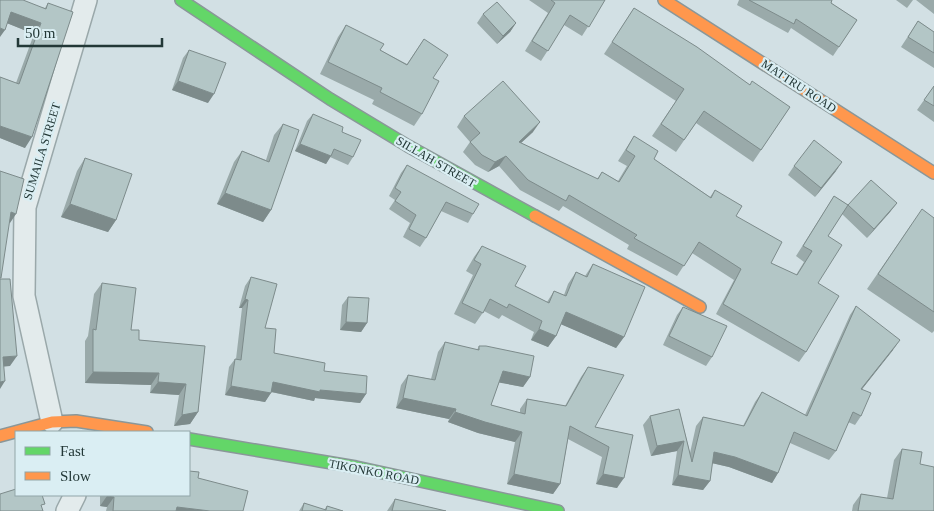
<svg xmlns="http://www.w3.org/2000/svg" width="934" height="511" viewBox="0 0 934 511" font-family="Georgia,serif">
  <style>
    .lines { fill: none; stroke-linecap: round; stroke-linejoin: round }
    .street-casing { stroke: #9aa8aa; stroke-width: 24 }
    .fast-casing { stroke: #8a9799; stroke-width: 14 }
    .slow-casing { stroke: #8a9799; stroke-width: 14 }
    .street { stroke: #e3ebec; stroke-width: 21 }
    .fast { stroke: #63d668; stroke-width: 11 }
    .slow { stroke: #ff974d; stroke-width: 11 }
    .wall { fill: #9aaaaa }
    .shaded-wall { fill: #7d8b8b }
    .building { fill: #b3c6c6; stroke: #7d8b8b }
    .labels { text-anchor: middle; stroke-width: 4.5; stroke-linejoin: round; paint-order: stroke }
    .street-label { font-size: 12px; fill: #233837; stroke: #daeef3 }
  </style>
  <rect width="100%" height="100%" fill="#d2e0e4"/>
  <g class="lines">
    <!-- street casing -->
    <g class="street-casing">
      <path id="street" d="M52,422L24,296L25,207L86,0
        M67,511L75,495"/>
    </g>
    <!-- fast casing -->
    <g class="fast-casing">
      <path id="fast" d="M181,0L330,99L408,146L535,216
        M189,439L356,467L558,511"/>
    </g>
    <!-- slow casing -->
    <g class="slow-casing">
      <path id="slow" d="M664,0L934,173
        M535,216L700,307
        M0,436L52,422L76,421L147,432"/>
    </g>
    <!-- street -->
    <use href="#street" class="street"/>
    <!-- fast -->
    <use href="#fast" class="fast"/>
    <!-- slow -->
    <use href="#slow" class="slow"/>
  </g>
  <!-- wall -->
  <path class="wall" d="M0,0L45,8L48,3L25,148L0,138V77L16,83L34,34L7,23Z
    M529,0H605L582,36L564,25L541,61L525,51L548,13Z
    M739,0H832L831,3L857,20L833,56L791,28L788,33L737,5Z
    M896,0H913L907,8Z
    M916,0H934V14Z
    M634,8L750,85L790,107L753,162L696,123L676,152L652,136L676,101L604,54Z
    M483,14L516,23L510,32L497,44L477,23Z
    M918,21L934,32V68L901,47Z
    M346,25L380,50L407,64L424,39L433,78L422,114L414,126L372,104L374,100L320,74L338,37Z
    M189,50L208,103L172,90L183,58Z
    M934,86V122L917,110Z
    M313,114L342,132L353,157L348,165L330,157L326,164L295,151L307,121Z
    M464,116L533,132L521,143L597,179L602,172L618,181L627,166L618,161L634,136L654,159L710,197L715,190L771,263L796,275L804,262L796,256L834,196L848,205L897,203L890,212L867,238L842,214L828,236L818,283L806,352L799,362L716,314L734,280L692,253L677,276L627,249L629,245L563,206L559,211L520,190L499,166L488,172L475,165L463,152L470,142L457,127Z
    M283,124L271,210L263,222L217,204L234,162L242,151L266,160L274,135Z
    M85,158L116,220L108,232L61,217L77,171Z
    M407,165L473,214L468,223L441,211L426,238L420,247L403,237L410,223L389,209L395,200L389,196L401,173Z
    M794,166L836,171L815,197L788,175Z
    M934,218V331L932,333L867,289L911,225Z
    M482,246L515,286L547,302L554,291L564,295L568,284L576,272L585,276L593,264L624,337L616,348L561,324L556,336L548,347L531,340L534,332L502,315L499,319L484,311L475,324L454,314L473,275L466,271L474,257Z
    M251,277L265,328L274,353L324,371L366,394L360,403L315,398L314,401L271,392L265,402L225,395L229,367L235,359H236L242,308H239L245,286Z
    M102,283L131,330L139,340L205,346L198,412L190,424L174,426L179,395L150,393L151,385L85,383V341L88,336L94,294Z
    M348,297L367,323L361,332L340,330L342,305Z
    M856,306L893,350L862,389L861,416L855,425L848,422L836,451L829,460L790,443L778,473L772,483L729,467L712,463L710,481L703,490L672,485L677,451L651,456L643,425L650,416L679,409L690,453L696,426L703,417L743,426L755,402L762,392L805,415L850,315Z
    M683,307L712,357L706,366L663,345L677,315Z
    M445,342L477,350L479,346L530,377L523,387L499,382L491,405L520,413V409L527,399L565,406L581,377L588,367L595,427L633,435L617,488L596,484L602,457L568,439L560,484L553,494L507,484L515,442L478,433L448,422L449,419L396,408L401,385L408,375L431,379L438,352Z
    M902,449L920,464L934,511H852L853,505L861,494L887,498L894,460Z
    M198,478L243,511H106L107,507L100,506V495H189Z
    M395,499L446,511H387Z
    M304,503L324,510L327,506L343,511H299Z"/>
  <!-- shaded-wall -->
  <path class="shaded-wall" d="M11,12L41,23L34,34L4,22Z
    M516,23L510,32L497,44L503,36Z
    M0,28L5,30L0,37Z
    M178,81L214,94L208,103L172,90Z
    M540,122L533,132L511,152L519,142Z
    M0,126L32,137L25,148L0,138Z
    M300,144L331,156L326,164L295,151Z
    M506,156L499,166L488,172L495,162Z
    M842,162L836,171L815,197L821,188Z
    M225,193L271,210L263,222L217,204Z
    M897,203L890,212L867,238L874,229Z
    M70,204L116,220L108,232L61,217Z
    M11,212L16,214L10,223L5,221Z
    M245,299L248,300L242,308H239Z
    M566,312L624,337L616,348L558,323Z
    M346,322L367,323L361,332L340,330Z
    M539,329L556,336L548,347L531,340Z
    M900,340L893,350L855,398L861,389Z
    M17,356L10,366L0,367L3,357Z
    M503,371L530,377L523,387L496,382Z
    M93,372L159,373L151,385L85,383Z
    M5,381L0,389V382Z
    M158,382L186,384L179,395L150,393Z
    M273,382L320,390L366,394L360,403L315,398L314,401L267,391Z
    M231,386L271,393L265,402L225,395Z
    M403,398L456,409L449,419L396,408Z
    M198,412L190,424L174,426L182,415Z
    M455,412L522,432L515,442L478,433L448,422Z
    M684,441L677,451L651,456L657,446Z
    M714,452L735,457L778,473L772,483L729,467L707,462Z
    M514,474L560,484L553,494L507,484Z
    M603,474L624,478L617,488L596,484Z
    M678,475L710,481L703,490L672,485Z
    M107,496L114,497L107,507L100,506Z
    M177,507L210,511H174Z"/>
  <!-- building -->
  <path class="building" d="M0,0H23L46,9L48,3L73,12L32,137L0,126V77L19,84L41,23L11,12L5,30L0,28Z
    M551,0H605L589,27L570,15L548,51L532,41L555,3Z
    M749,0H832L831,3L857,20L839,47L796,19L794,24Z
    M497,2L516,23L503,36L483,14Z
    M634,8L697,47L750,85L752,81L790,107L761,150L704,111L684,140L661,124L684,89L612,42Z
    M918,21L934,32V53L908,37Z
    M346,25L384,44L380,50L407,65L424,39L448,55L433,78L439,81L422,114L380,92L382,88L328,62Z
    M189,50L226,63L214,94L178,81Z
    M503,81L540,122L519,142L598,179L602,172L619,182L635,156L626,150L634,136L658,151L654,159L711,198L715,190L742,206L736,216L782,242L771,263L797,275L812,251L803,246L834,196L848,205L828,236L842,245L818,283L839,296L806,352L723,304L741,269L699,242L684,266L634,238L637,235L569,195L566,201L528,180L506,156L495,162L482,155L470,142L480,133L464,116Z
    M934,86V106L924,100Z
    M313,114L343,127L342,132L361,140L353,157L334,149L331,156L300,144Z
    M283,124L299,130L271,210L225,193L242,151L269,162Z
    M814,140L842,162L821,188L794,166Z
    M85,158L132,174L116,220L70,204Z
    M407,165L479,204L473,214L446,202L426,238L409,229L416,215L395,201L401,192L395,188Z
    M0,171L24,179L16,214L11,212L1,278H0Z
    M871,180L897,203L874,229L848,205Z
    M922,209L934,218V312L878,274Z
    M482,246L526,266L515,286L549,303L554,291L566,296L576,272L587,277L593,264L645,287L624,337L566,312L556,336L539,329L542,321L509,304L507,308L490,299L483,313L462,303L481,264L474,260Z
    M251,277L277,284L265,328L276,329L274,353L325,363L324,371L367,376L366,394L320,390V392L273,382L271,393L231,386L235,359L241,360L248,300L245,299Z
    M0,279H10L17,356L3,357L5,381L0,382Z
    M102,283L136,288L131,330H139V340L205,346L198,412L182,415L186,384L158,382L159,373L93,372V329L96,330Z
    M348,297L369,298L367,323L346,322Z
    M856,306L900,340L861,389L871,393L861,416L853,412L836,451L794,432L778,473L735,457L714,452L710,481L678,475L684,441L657,446L650,416L679,409L692,462L703,417L744,426L762,392L807,416Z
    M683,307L727,326L712,357L669,336Z
    M445,342L479,350V346H486L534,356L530,377L503,371L491,405L525,414L527,399L566,406L588,367L624,375L595,427L633,435L624,478L603,474L609,447L570,426L560,484L514,474L522,432L485,422L455,412L456,409L403,398L408,375L435,380Z
    M902,449L922,452L920,464L934,467V511H858L861,494L893,499Z
    M189,471L199,472L198,478L248,491L243,511H210L177,507L176,511H113L114,497L107,496V495H189Z
    M16,489V495H42L45,504L41,505L43,511H0V494Z
    M395,499L446,511H392Z
    M304,503L326,510L327,506L343,511H302Z"/>
  <g class="labels">
    <!-- street labels -->
    <g class="street-label">
      <text transform="translate(799 86) rotate(33)" y="4">MATTRU ROAD</text>
      <text transform="translate(42 151) rotate(-73)" y="4">SUMAILA STREET</text>
      <text transform="translate(436 162) rotate(30)" y="4">SILLAH STREET</text>
      <text transform="translate(374 472) rotate(11)" y="4">TIKONKO ROAD</text>
    </g>
  </g>
  <!-- legend -->
  <rect x="15" y="431" width="175" height="65" fill="#daeef3" stroke="#91a5a8"/>
  <rect x="25" y="447" width="25" height="8" fill="#63d668" stroke="#91a5a8"/>
  <text x="60" y="456" font-size="15" fill="#233837">Fast</text>
  <rect x="25" y="472" width="25" height="8" fill="#ff974d" stroke="#91a5a8"/>
  <text x="60" y="481" font-size="15" fill="#233837">Slow</text>
  <!-- scale -->
  <path d="M18 38v8h144v-8" fill="none" stroke="#233837" stroke-width="2.5"/>
  <text x="25" y="38" font-size="15" fill="#233837" stroke="#daeef3" stroke-width="4" paint-order="stroke">50 m</text>
</svg>
